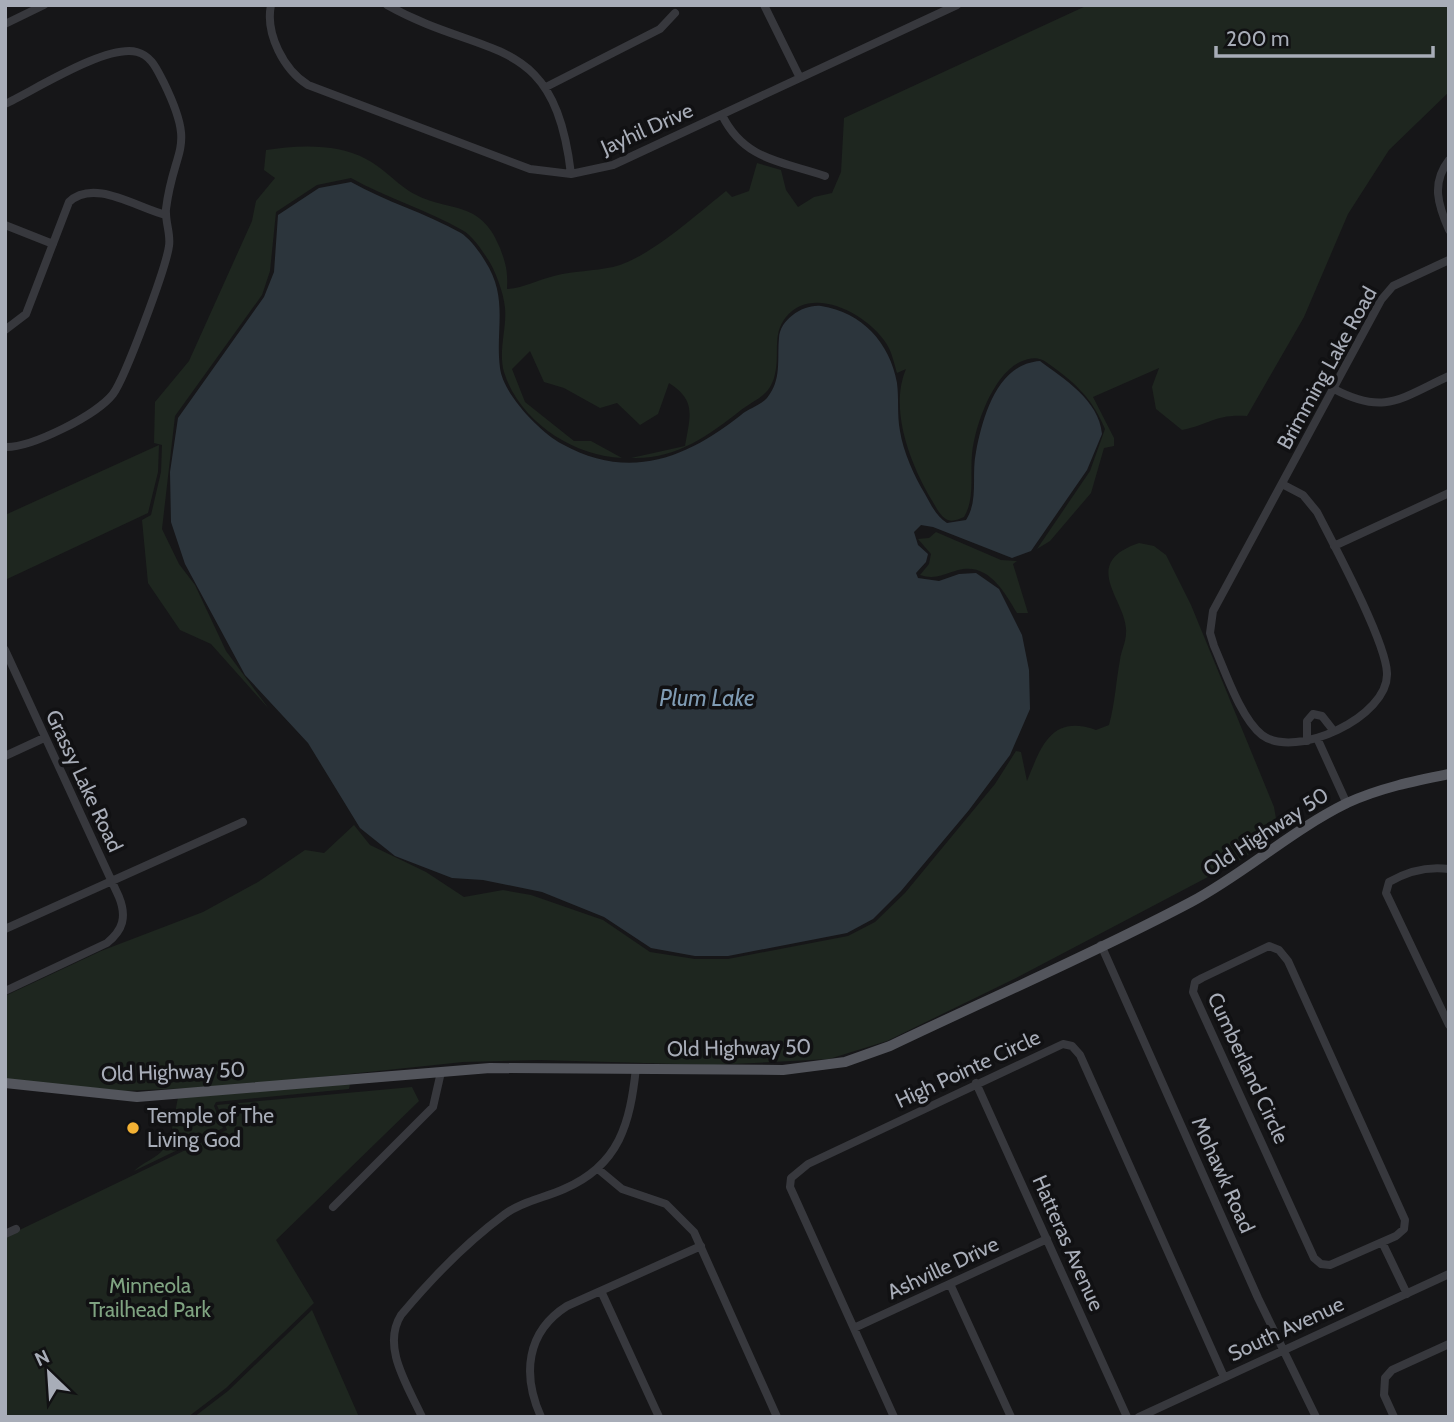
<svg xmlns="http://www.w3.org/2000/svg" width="1454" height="1422" viewBox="0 0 1454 1422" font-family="Cabin,sans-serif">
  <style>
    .green { fill: #1e261f }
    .water { fill: #2c353c }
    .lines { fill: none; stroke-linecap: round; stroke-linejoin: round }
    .minor { stroke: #37383d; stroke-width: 8 }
    .major { stroke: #53555c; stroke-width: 10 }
    .poi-dot { fill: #f2b134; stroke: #111113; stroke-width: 2.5 }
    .labels { text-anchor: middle; stroke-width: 7; stroke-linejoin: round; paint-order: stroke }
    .street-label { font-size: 21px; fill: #a8adb8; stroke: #111113 }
    .poi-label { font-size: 21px; fill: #a8adb8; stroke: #111113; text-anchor: start }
    .park-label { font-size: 21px; fill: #7fa381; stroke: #111113 }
    .water-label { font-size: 23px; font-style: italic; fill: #7f9bb3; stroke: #111113 }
  </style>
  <rect width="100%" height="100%" fill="#161618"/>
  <!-- green -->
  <path class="green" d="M1088,5H1449V92L1389,150L1348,214L1304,317L1247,416C1215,414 1211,424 1182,430L1156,409L1152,387L1159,368L1093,397L1114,438V446L1104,448L1091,493L1050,541L1037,549L1090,471L1105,429C1092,397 1073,381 1046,362C1038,356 1029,358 1020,362C993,375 975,425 972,454C970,475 975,499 964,517C959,519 953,522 948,520C940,517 935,505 931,499C910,463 889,409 906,369L897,373C894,363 892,352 886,343C868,315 813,284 786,317C771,335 781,356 774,378C768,397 755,399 741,410C708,436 675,460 631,458L685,446C690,416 697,401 669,383L658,414L640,425L617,403L600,408L564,388L544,382L530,351L512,369L525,402L574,441H591L622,458C573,456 519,421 504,372C498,351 507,328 505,308C504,294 495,269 487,258C481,249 472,235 462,230C427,210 387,198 351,178L317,185L276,212L270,271L262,295L175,416L162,529L179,564L195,585L226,651L269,709L211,644L180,630L148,583L142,520L151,515L161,472L162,445L154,443L155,402L189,361L252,221L256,201L275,178L264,170L266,150C297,145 338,143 366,159C382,167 394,181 409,191C446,214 480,197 500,248C506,264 508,272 507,289C524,288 537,280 554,276C573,271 594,271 613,267C648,259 697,214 726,191L732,197L749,191L757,163L781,170L786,190L798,207L814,197L832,193L841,172L844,118Z
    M159,445L158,472L148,513L5,580V515Z
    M936,532L1001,560L1017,561L1013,564L1028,613H1017C1004,591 988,562 958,570C944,574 935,580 920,575L929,564L931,554L918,539L929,538Z
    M1139,543L1154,546L1166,555L1191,605L1274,807L1278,830L1244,858L1014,979L887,1041L829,1059L714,1065L540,1060L463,1062L236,1086L122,1091L5,1079V996L101,951L203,912L258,882L305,850L324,853L354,825L370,845L426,872L464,897L503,890L531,895L603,920L650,952L695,959H728L848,936L875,922L905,893L995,784L1016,751L1021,752L1027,781C1041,747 1051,714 1096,730L1109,725C1115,703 1116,681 1120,660C1121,651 1126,642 1126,633C1129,602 1077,564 1139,543Z
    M350,1084L349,1089L216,1102L214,1106L223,1128L134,1171C142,1163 154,1159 161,1152C173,1140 174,1114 178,1098Z
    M412,1087L419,1101L276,1240L314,1303L226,1388L188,1417H5V1237L227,1130L217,1105Z
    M312,1310L359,1417H194L228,1391Z"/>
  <!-- water -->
  <path class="water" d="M351,182C386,202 426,213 461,233C469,238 480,252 485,261C509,298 495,329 500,368C503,394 540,432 562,444C629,481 685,459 741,415C748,409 761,405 767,398C782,380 777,359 779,338C780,319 804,304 821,306C862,312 890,343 897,383C899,399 897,415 900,431C903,451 914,476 925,494C931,505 937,517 947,523L966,520C979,500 971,475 976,452C983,416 997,364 1040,361C1064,379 1099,400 1102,434L1087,470L1031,551L1012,558L933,527L921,525L914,532L918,545L928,554L926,562L916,573L918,578L939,581L959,574L976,573L999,589L1022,635L1029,670L1030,709L1010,755L969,810L901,891L873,919L847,933L728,956H695L651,948L604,917L542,892L483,880L452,878L395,856L360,828L308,743L245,675L185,564L171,522L170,472L178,418L264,297L274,272L278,215L319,188Z"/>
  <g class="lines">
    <!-- minor -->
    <path class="minor" d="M271,5C265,34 284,70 308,85L530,169L571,174L613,165L957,5
      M387,5C487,61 554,30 571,174
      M764,5L800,78
      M5,24L44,5
      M546,87L660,29L675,13
      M5,104C35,90 106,44 137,52C152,56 157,70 164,83C197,151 174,145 166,209C165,222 171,234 169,246C166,268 125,378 113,394C97,415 31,448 5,447
      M722,115C744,160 781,161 825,176
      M1449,160C1431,183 1438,205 1449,230
      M5,225L53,244
      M5,330L26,314L69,202C94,178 137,208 166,215
      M1334,389C1385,416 1401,398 1449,376
      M1282,484L1303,495L1317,512C1334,545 1386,642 1387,673C1389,717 1295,760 1262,735C1241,719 1225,671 1214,646L1210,633L1213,611L1381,300L1393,286L1449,260
      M1334,546L1449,493
      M5,650L119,897C127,917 123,930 107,943L5,991
      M1317,738L1347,804
      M1307,741V721L1313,714L1322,716L1333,730
      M5,756L44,738
      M1449,869C1427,866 1408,871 1389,882L1386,893L1449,1025
      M5,929L243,822
      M1101,945L1258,1298L1316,1417
      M1269,946L1279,950L1288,961L1405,1220L1404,1229L1396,1236L1330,1265L1321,1264L1314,1258L1193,992L1195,982L1202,978Z
      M976,1083L1127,1417
      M598,1169L622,1189L666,1204L694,1232L777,1417
      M333,1207L433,1107L441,1072
      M5,1234L16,1229
      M1382,1242L1407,1294
      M950,1284L1011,1417
      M601,1291L659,1417
      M854,1328L1047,1239
      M422,1417C408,1386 381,1347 401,1315C431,1279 467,1242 505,1214C523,1201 544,1198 564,1189C620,1165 630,1123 636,1068
      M541,1417C522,1375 526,1332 567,1306L701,1246
      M894,1417L790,1187L791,1178L808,1164L1063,1044L1072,1046L1080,1055L1224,1377
      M1139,1417L1449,1274
      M1394,1417L1384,1395L1385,1378L1392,1370L1449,1344"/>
    <!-- major -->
    <path class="major" d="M5,1083L137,1097L490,1068L783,1070L845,1062L890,1046C990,998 1093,954 1191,902C1245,873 1292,830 1347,803C1380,788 1414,781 1449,774"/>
  </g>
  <!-- markers -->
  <circle class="poi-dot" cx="133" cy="1128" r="7"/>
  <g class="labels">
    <!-- street labels -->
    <g class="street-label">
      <text transform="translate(647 129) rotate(-24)" y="7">Jayhil Drive</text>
      <text transform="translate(1327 368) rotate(-61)" y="7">Brimming Lake Road</text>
      <text transform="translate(84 781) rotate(65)" y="7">Grassy Lake Road</text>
      <text transform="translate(1266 832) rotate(-33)" y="7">Old Highway 50</text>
      <text transform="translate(739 1048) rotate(-1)" y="7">Old Highway 50</text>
      <text transform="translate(1248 1068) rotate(65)" y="7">Cumberland Circle</text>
      <text transform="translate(968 1069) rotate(-25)" y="7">High Pointe Circle</text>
      <text transform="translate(173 1072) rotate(-2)" y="7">Old Highway 50</text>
      <text transform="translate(1223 1175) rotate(66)" y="7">Mohawk Road</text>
      <text transform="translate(1068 1243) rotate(66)" y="7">Hatteras Avenue</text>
      <text transform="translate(943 1268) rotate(-25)" y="7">Ashville Drive</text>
      <text transform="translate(1286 1329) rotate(-25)" y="7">South Avenue</text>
    </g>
    <!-- poi labels -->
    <g class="poi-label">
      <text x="147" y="1123">Temple of The<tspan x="147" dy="24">Living God</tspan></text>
    </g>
    <!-- park labels -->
    <g class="park-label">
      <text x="150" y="1293">Minneola<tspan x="150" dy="24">Trailhead Park</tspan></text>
    </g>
    <!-- water labels -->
    <g class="water-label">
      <text x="707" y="706">Plum Lake</text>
    </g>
  </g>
  <!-- border -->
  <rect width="1454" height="1422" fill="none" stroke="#a8adb8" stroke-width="14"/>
  <!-- north arrow -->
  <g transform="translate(49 1373) rotate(335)" stroke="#111113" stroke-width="5" paint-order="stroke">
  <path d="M0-5L12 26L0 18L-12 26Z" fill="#a8adb8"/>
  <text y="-10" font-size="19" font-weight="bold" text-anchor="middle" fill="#a8adb8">N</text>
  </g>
  <!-- scale -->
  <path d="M1216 46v10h217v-10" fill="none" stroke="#a8adb8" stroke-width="3.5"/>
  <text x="1226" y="46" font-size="21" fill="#a8adb8" stroke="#111113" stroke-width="5" paint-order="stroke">200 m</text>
</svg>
